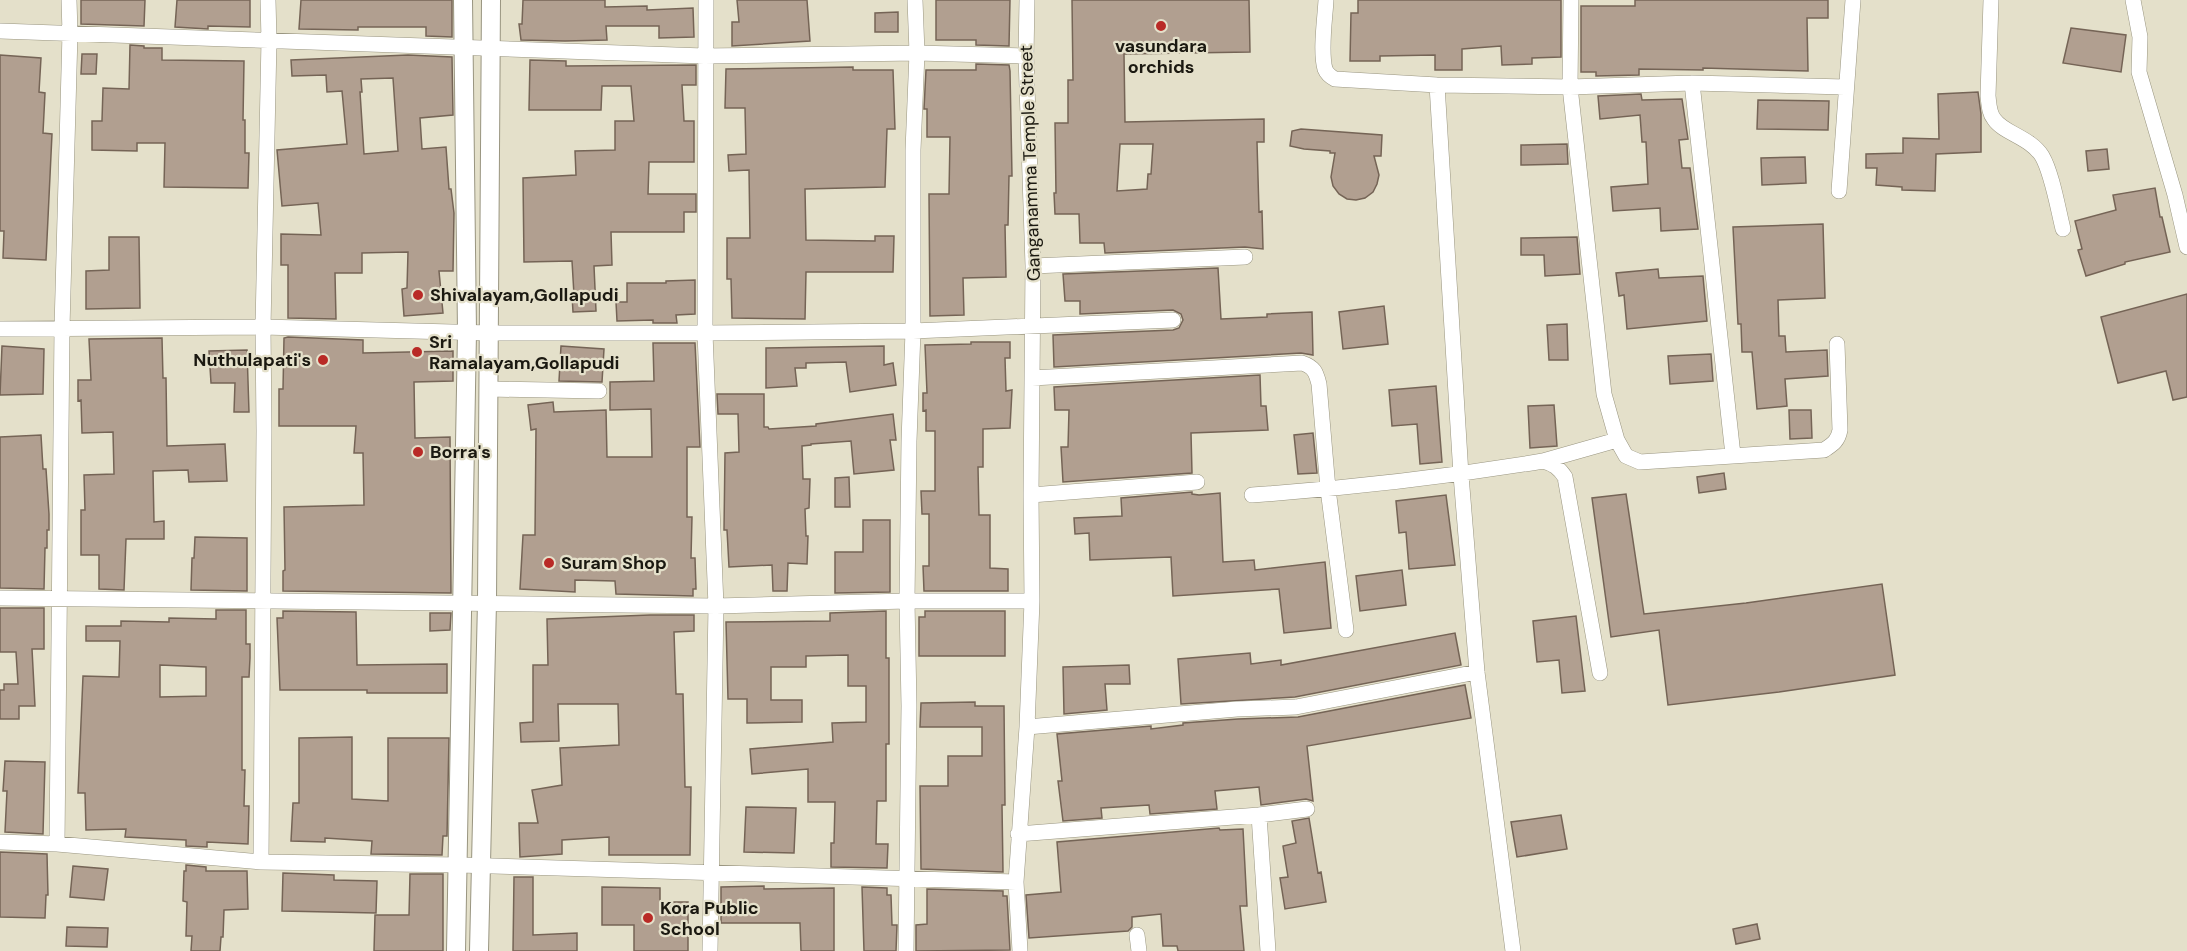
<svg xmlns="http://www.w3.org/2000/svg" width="2187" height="951" viewBox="0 0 2187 951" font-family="'DM Sans',sans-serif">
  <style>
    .building { fill: #b19f90; stroke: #756456; stroke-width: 1.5; fill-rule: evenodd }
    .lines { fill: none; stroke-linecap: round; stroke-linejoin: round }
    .minor-casing { stroke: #999580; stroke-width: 16 }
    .tertiary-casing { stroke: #999580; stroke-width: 20 }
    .minor { stroke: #fff; stroke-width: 15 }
    .tertiary { stroke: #fff; stroke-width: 18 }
    .poi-dot { fill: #b92a26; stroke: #e4e0ca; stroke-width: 2 }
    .labels { text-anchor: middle; stroke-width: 4.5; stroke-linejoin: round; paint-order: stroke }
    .poi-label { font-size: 18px; font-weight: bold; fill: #1b1911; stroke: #e4e0ca; text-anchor: start }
    .street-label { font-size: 18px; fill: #1b1911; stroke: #e4e0ca }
  </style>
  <rect width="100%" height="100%" fill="#e4e0ca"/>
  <!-- building -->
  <path class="building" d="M81,0H145L144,26L81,24Z
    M177,0H250V27L208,26V29L175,27Z
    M301,0H452V37L426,36V27H358V30L299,29Z
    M523,0H605V7L647,6V10L693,8L694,37L659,38V26H606L607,40L565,41L521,40L519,24H522Z
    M737,0H807L810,41L732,46V22H739Z
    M936,0H1010L1009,46L976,45V40H936Z
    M1072,0H1249L1250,52L1124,54L1125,122L1264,119V142H1257L1259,212L1262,211L1263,249L1245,247L1105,253L1104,243H1080L1079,214H1055L1054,193H1056L1055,123H1068V80H1073ZM1120,144H1153L1151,174H1148L1147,189L1117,191Z
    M1358,0H1561V57L1532,58V64L1502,65L1501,46L1462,49V70H1435V55L1380,56V61H1350L1351,13H1358Z
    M1635,0H1828V18H1807L1808,71L1703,68V70L1639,69V75L1596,76V72H1581V6H1635Z
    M898,12V32H875V13Z
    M2071,28L2126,35L2121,72L2063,63Z
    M130,45L144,46V48H162V60L244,61L243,120H245V153H249L248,188L164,187L165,143H137V151L92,150V121H102L103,88L129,89Z
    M82,54H97L96,74H81Z
    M0,55L41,58L39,92L45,93L43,133L52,134L46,260L3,258L4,231H0Z
    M408,55L452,57L453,115L420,118L422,149L446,147L449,189H451L454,213L453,271H439L443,313L404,316L402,289L407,288L408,252L362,253V273H335L336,319L288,318V265H281V234L321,235L318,203L282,206L277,150L347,144L342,91L327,92L326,75L292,76L291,60ZM393,78L398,151L364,154L360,92H362L361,79Z
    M530,60L566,61V66L696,65V85H682L684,121H694V162H649L648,194H696V212H684V232H611L612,265L594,266L596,311L573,312L572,295H574L572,261L524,262L523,178L576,175L575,151L615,150V121H634L631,86H602L601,110H529Z
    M976,64L1009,65L1010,71L1012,176H1009L1008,225H1005L1006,277L963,278L964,315L930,316L929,194H949L950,137H927V109H924L926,70H976Z
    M853,67V70H893L895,129H887L885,187L805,189L806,240L875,241V236H894L893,272H806L805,319L732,318L731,279H727V238H750L749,170L729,171L728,155L746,154L745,108H725L726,69Z
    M1978,92L1981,114V152L1936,154L1935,191L1902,190V187L1876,185L1877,168H1866V154L1903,153V138L1939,139L1938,94Z
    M1641,94L1642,100L1682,99L1688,139L1679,140L1682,168H1690L1698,229L1661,231L1660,208L1613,211L1611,187L1648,184L1646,142H1642L1640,115L1600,119L1598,96Z
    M1758,100L1829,101L1828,130L1757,129Z
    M1301,129L1382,135L1381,156H1374L1379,175L1377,184L1373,192L1365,198L1356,200L1347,199L1339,194L1333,186L1331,177L1335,153H1330V151L1304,149L1290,146L1292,131Z
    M1567,144L1568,164L1521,165V145Z
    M2107,149L2109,169L2088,171L2086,151Z
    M1805,157L1806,183L1762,185L1761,158Z
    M2155,188L2160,217H2162L2170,252L2125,262V264L2086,276L2078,250L2082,249L2075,221L2116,210L2113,195Z
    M1823,224L1825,298L1778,300L1779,336H1785L1786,352L1827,350L1828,376L1785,379L1787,406L1757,409L1752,352H1742L1741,324H1738L1733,227Z
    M109,237H139L140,308L86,309V271L109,270Z
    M1577,237L1580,274L1545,276L1544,255H1521V238Z
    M1218,268L1221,319L1267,317V314L1312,312L1313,355L1301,353L1054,367L1053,335L1173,330L1179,328L1183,320L1181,314L1173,310L1080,314V301H1065L1063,274Z
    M1658,269L1659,278L1703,276L1707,321L1627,329L1624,295L1619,296L1616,273Z
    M695,280V314L676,315L677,323H653V320L617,321L616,302H627V283H666V281Z
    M2187,294V397L2173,400L2166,371L2118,383L2101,317Z
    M1384,306L1388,344L1343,349L1339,312Z
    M1567,324L1568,360H1549L1547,325Z
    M288,337L363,340V353L453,351V381L414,382L415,438L450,437L451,593L283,591V571L285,570L284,507L364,505L363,453H354L356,426H279V389H283L284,338Z
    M162,338L163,378H166L167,446L225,444L227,481L189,482L188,470L153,471L154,522L164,521V539H126L124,590L99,589V555H81V510H85L84,475L114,474L113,432L82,433L81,400L78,401V380H91L89,339Z
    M971,342H1010V358H1005L1006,391L1012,390L1010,428L983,429V467H978L979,515H990V568L1008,569V591H924L923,566H929V514H922L921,491H935V431H926V410L923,411V393H927L925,345L971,344Z
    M653,343H695L700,447H687V517H692L691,558H695L696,589H693V596L616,594L615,581L575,580V592L520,589L523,535H535L536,429L531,430L528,405L553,402L554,412L606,410L607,457H652L651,409L610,410V382L654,381Z
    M2,346L44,349L43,394L0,395Z
    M561,346L604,349L602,382L559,381Z
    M884,346V365L893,363L896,385L850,392L846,362L806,363V368H795L797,386L766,388V348Z
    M247,350L249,412H234L235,383H211L209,351Z
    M1711,354L1713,381L1670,384L1668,356Z
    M1260,375L1261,406H1266L1268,430L1191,433L1192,473L1063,482L1061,447H1068L1069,410H1055L1054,387Z
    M1436,386L1442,462L1420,464L1417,424L1392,426L1389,390Z
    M717,394H764V427H768L769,429L816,426V424L893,414L896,440H890L894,470L854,474L851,441L811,444V445L802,446L803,479H810L809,508L805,509L806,536H808L807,564L788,563L787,591H773L772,565L729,567L727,530H724L725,453L739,452L738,414H718Z
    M1554,405L1557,446L1530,448L1528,406Z
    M1789,410H1811L1812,438L1790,439Z
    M1313,433L1317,473L1298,474L1294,435Z
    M41,435L43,469H46L49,514V530H47V548H45L44,589L0,588V437Z
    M1724,473L1726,489L1699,493L1697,477Z
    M849,477L850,507H835V478Z
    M1192,492V494L1199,495L1220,493L1223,562L1254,560L1255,570L1325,562L1331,628L1284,633L1279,589L1173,596L1171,557L1090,560L1089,533L1075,534L1074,518L1122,516L1121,498Z
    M1626,494L1644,614L1746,603L1882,584L1895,675L1779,692L1668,705L1659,630L1611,637L1592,498Z
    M1446,495L1455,565L1409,569L1406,532L1399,533L1396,501Z
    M863,520H890V592L835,593V552H863Z
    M195,537L247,538V591L191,590L192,558H194Z
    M1402,570L1406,605L1360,611L1356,576Z
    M0,608H44V649H32L35,706H19V719H0V690H4V684H18L16,652H0Z
    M216,610H246V644H250V658L249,677H242V770H245L244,806H249L248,844L207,842V847L186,846V840L125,837L126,829L86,830L85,793H78L83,676L119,677L120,641H86V626H121V621L169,622V618L216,619ZM160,665L206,667V696L160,697Z
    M283,611L356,612L357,665L447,664V693H367V690H280L277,618H283Z
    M886,611V658H889V744H886V801H877L876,844H888L887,868L831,867V843H834L835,802H808V769L752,774L750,749L833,742L832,723L866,722V686H848V655L806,656V667H771V700H802V722L747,723V699H728L726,622L830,621V613Z
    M925,611H1005V656H919V617H925Z
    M430,613H451L450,630L430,631Z
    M650,615H694V631L674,632L676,694H683L685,787H691L690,855H609V837L562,840V854L520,857L519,823H538L532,790L562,785L560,748L619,745L618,704H558L559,741L521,742L520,723L533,722V665H548L547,619Z
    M1576,616L1585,691L1562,693L1559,660L1537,662L1533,621Z
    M1455,633L1461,665L1295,697L1181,704L1178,659L1250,653L1251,664L1281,660V665Z
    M1129,665L1130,684H1105L1107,710L1064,714L1063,667Z
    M1465,685L1471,718L1307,746L1313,801L1306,799L1261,805L1259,787L1215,791L1217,809L1150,814L1149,805L1101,808L1102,818L1063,821L1058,781H1062L1057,734L1151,726V729L1183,725V723L1238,719L1298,717Z
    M975,702V706H1004L1005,805H1002L1003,872L921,869L920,786H948V756H982V727H920L921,703Z
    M352,737V799L388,801V738H449L447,836H443L442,855L371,854L372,841L325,838V842L291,841L293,803H299V738Z
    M5,761L45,762L43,834L5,832L7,791H3Z
    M746,807L796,808L794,853L744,852Z
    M1561,815L1567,849L1517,857L1511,822Z
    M1309,818L1318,873L1321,872L1326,902L1285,909L1280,878L1288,877L1283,846L1296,843L1292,821Z
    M1219,828L1220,830L1243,829L1247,906H1240L1244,951H1178L1177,946H1163L1161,914L1132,917V927L1128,931L1029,938L1026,895L1061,892L1057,842Z
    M0,852L47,854L48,895H46L45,918L0,917Z
    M186,865L206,867V871H247L248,909L224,910L223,937H221L220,951H191L192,936H186L187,902L183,901L184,871H186Z
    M73,866L108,869L104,900L70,897Z
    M283,873L334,875V880L377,881L376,913L282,911Z
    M410,874H443V951H374L375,915H409Z
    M514,877H533V935L577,933V951H513Z
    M764,886V889L834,888V951H801L800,923H721V887Z
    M602,887L660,888V902H688V951H634V925H602Z
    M862,887L887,888V895H891L892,925H897L896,951H864Z
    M927,889L1003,891V896H1007L1010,950L916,951V925L927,924Z
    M1757,924L1760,939L1736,944L1733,929Z
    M67,927L108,928L107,947L66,946Z"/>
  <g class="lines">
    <!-- minor casing -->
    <g class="minor-casing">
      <path id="minor" d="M706,0L705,333L716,606L710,951
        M1326,0C1325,19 1320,51 1325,69C1327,74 1331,77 1335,79L1437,85L1570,87L1692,83L1845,87
        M1571,0L1570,87L1604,394L1617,440L1626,456L1640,462L1824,450C1833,444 1838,441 1840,430L1837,344
        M1991,0L1988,96C1989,104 1989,113 1994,119C2003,133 2030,137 2042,156C2052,173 2058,209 2063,229
        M2133,0L2140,37L2139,72L2175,195L2187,247
        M0,31L704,56L917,53L1026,56
        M1692,83L1733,455
        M1437,85L1461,475L1477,672L1513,951
        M1839,191L1853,0
        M1033,266L1245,257
        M0,329L263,327L490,333H705L913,331L1173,320
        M1032,378L1302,363C1314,367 1316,372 1319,384L1328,489L1346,630
        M489,389L599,391
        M1543,461L1617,440
        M1031,495L1197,482
        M1252,495C1350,488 1446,477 1543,461C1554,464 1559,468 1565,477L1600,673
        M0,598L716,606L907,601H1032
        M1027,727L1237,709L1296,707L1477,672
        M1259,815L1268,951
        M1018,834L1259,815L1307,809
        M0,842L57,844L261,862L264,431L263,327L269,40L268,0
        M57,844L62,328L70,33L69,0
        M261,862L459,865L1016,882
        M1137,935L1139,951
        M906,951L909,706L907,601L909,441L913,331V150L917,53L915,0
        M1020,951L1016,882L1027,727L1032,601L1031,495L1033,266L1026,56L1027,0"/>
    </g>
    <!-- tertiary casing -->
    <g class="tertiary-casing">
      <path id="tertiary" d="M456,951L467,332L463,0
        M479,951L487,602L491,0"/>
    </g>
    <!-- minor -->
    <use href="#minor" class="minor"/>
    <!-- tertiary -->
    <use href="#tertiary" class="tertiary"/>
  </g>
  <!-- markers -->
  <g class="poi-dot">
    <circle cx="1161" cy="26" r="6"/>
    <circle cx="418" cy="295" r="6"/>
    <circle cx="417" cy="352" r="6"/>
    <circle cx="323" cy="360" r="6"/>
    <circle cx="418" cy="452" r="6"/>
    <circle cx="549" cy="563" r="6"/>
    <circle cx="648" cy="918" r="6"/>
  </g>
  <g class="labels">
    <!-- poi labels -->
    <g class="poi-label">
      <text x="1161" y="52" text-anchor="middle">vasundara<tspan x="1161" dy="21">orchids</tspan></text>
      <text x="430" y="301">Shivalayam,Gollapudi</text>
      <text x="429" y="348">Sri<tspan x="429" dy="21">Ramalayam,Gollapudi</tspan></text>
      <text x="311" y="366" text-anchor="end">Nuthulapati's</text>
      <text x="430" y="458">Borra's</text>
      <text x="561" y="569">Suram Shop</text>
      <text x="660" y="914">Kora Public<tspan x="660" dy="21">School</tspan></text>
    </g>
    <!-- street labels -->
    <g class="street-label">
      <text transform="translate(1030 163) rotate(-92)" y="6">Ganganamma Temple Street</text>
    </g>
  </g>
</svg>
